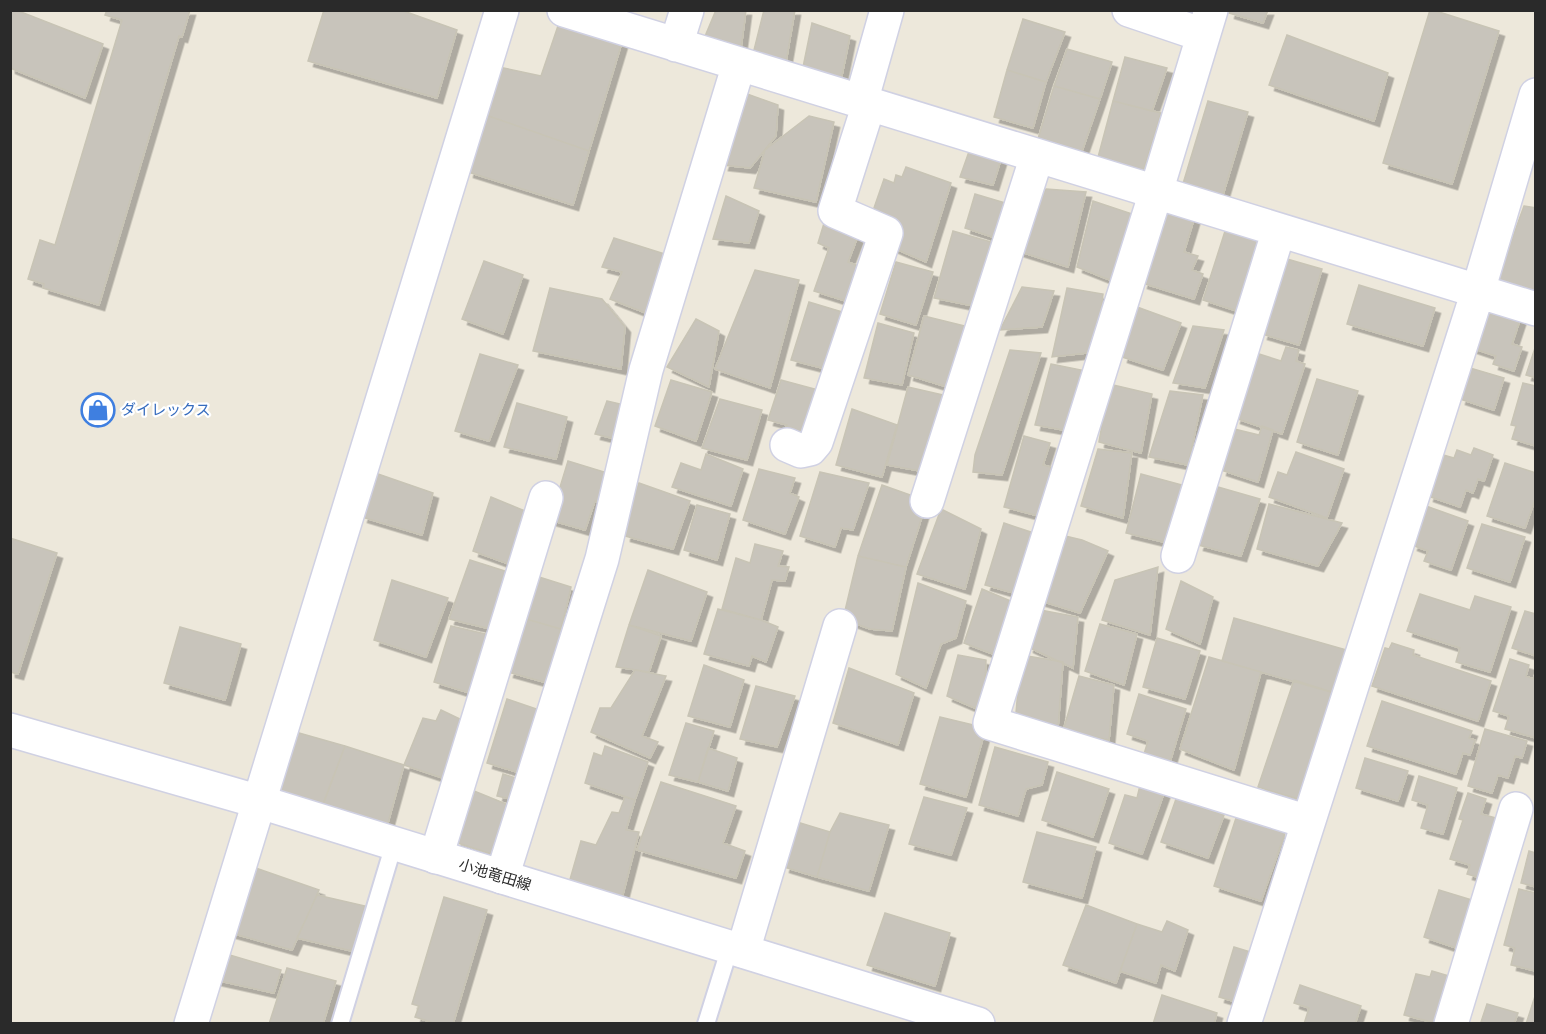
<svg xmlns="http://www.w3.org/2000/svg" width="1546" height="1034" viewBox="0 0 1546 1034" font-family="'Fira Sans Condensed','Noto Sans JP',sans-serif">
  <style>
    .building { fill: #c8c4bb; stroke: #c8c4b5; stroke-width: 1.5; filter: url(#shadow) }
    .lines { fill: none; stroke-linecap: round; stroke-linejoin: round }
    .service-casing { stroke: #d0d1e3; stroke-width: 20 }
    .minor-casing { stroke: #d0d1e3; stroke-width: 36 }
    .secondary-casing { stroke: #d0d1e3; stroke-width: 36 }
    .service { stroke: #fff; stroke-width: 16 }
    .minor { stroke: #fff; stroke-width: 33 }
    .secondary { stroke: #fff; stroke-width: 33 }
    .labels { text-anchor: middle; stroke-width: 4.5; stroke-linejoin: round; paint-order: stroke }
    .shop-label { font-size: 15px; fill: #366cbe; stroke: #fff; text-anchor: start }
    .street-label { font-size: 15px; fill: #2a2a2a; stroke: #fff }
  </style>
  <defs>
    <filter id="shadow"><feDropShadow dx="5.5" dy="5.5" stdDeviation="0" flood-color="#0004"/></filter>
  </defs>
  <rect width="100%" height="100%" fill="#ede8db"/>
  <!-- building -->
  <path class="building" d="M10,10H16L103,44L85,98L10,68Z
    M107,10H190L182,37L179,36L99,305L43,288L44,284L28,279L40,240L55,245L122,20L105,15Z
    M324,10H401L457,30L437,98L308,61Z
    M716,10H746L739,64L701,46Z
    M764,10H795L786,62L752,58Z
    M1230,10H1268L1263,23L1229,13Z
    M1430,10H1433L1499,31L1452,184L1383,163Z
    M1023,19L1065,32L1046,82L1007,70Z
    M560,20L623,39L589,151L483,114L499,67L541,76Z
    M812,23L850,36L839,90L801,77Z
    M1287,35L1388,73L1374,121L1269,85Z
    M1067,49L1112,62L1100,99L1054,86Z
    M1125,57L1167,68L1152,111L1113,101Z
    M1007,70L1046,82L1033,128L994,117Z
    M1054,86L1100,99L1080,157L1037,142Z
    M747,94L778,105L776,136L750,168L723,165Z
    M1113,101L1161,113L1142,175L1097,161Z
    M1208,101L1248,112L1222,198L1182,187Z
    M483,114L589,151L573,205L468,172Z
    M809,116L834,122L816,202L754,188L765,150Z
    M971,146L1002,156L993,185L960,177Z
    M906,167L951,183L926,262L889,246L880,226L885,213L873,211L884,179L894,183L896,175L902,177Z
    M1046,189L1086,192L1068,267L1015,250Z
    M975,194L1012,205L1002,240L965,228Z
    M726,196L759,211L749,243L713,239Z
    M1093,201L1135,215L1120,284L1077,267Z
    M1166,206L1195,216L1184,252L1198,256L1192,270L1203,274L1194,299L1142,283Z
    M1524,206L1536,208V302L1494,289Z
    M825,220L860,231L848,262L861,267L849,302L814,291L829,248L818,243Z
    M1227,225L1261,236L1237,311L1203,300Z
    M953,231L991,242L973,306L934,298Z
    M614,238L671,256L646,313L610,299L622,272L602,267Z
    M1287,259L1322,269L1299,345L1262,334Z
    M484,261L523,275L503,334L462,319Z
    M896,262L933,272L916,325L880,314Z
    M755,270L799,280L770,388L715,369Z
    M1359,285L1435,308L1423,346L1347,324Z
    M1022,287L1054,291L1042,327L1000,330Z
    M550,288L602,299L625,327L621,369L533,351Z
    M1067,288L1103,294L1095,352L1052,357Z
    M809,302L849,314L830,370L791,360Z
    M1487,302L1522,314L1512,344L1522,347L1514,371L1493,364L1496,356L1472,348Z
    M1137,307L1181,323L1163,370L1122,357Z
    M924,316L973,328L954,389L908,375Z
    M696,319L719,331L709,387L667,367Z
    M878,323L914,333L902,385L864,378Z
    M1193,326L1224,330L1205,388L1173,383Z
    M1536,345V378L1526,375Z
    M1286,347L1299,350L1296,361L1305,364L1282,434L1235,418L1259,354L1281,361Z
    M1010,350L1041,353L1002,475L973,472L975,455Z
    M480,354L518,365L489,441L455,431Z
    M1051,364L1091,372L1074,432L1035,425Z
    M1470,368L1504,378L1494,410L1460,399Z
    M1317,379L1358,391L1338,455L1297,442Z
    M671,380L712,392L696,441L655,426Z
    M781,380L822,391L803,445L783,437L787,425L768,420Z
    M1523,383L1536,386V446L1512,439L1516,426L1511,425Z
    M1109,384L1152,394L1141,453L1099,442Z
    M908,387L952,397L925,472L887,465Z
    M1170,391L1203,395L1188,465L1149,457Z
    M720,399L762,410L747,460L702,448Z
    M607,401L633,407L624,441L595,434Z
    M517,403L567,417L556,459L504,447Z
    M852,409L897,425L882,477L836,465Z
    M1262,426L1273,430L1258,482L1221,470L1234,429L1259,435Z
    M1024,436L1050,443L1043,465L1058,469L1043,517L1004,507Z
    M1474,448L1493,455L1484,481L1478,479L1473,493L1466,490L1460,507L1428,496L1443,455L1454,458L1457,450L1471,455Z
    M1098,449L1132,453L1123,518L1081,506Z
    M1296,452L1344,469L1327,518L1269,497L1278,472L1287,475Z
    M706,454L743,469L731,506L672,487L681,463L701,470Z
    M568,461L617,476L608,504L595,501L585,530L550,520Z
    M1505,463L1536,473V497L1525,528L1487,516Z
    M759,469L795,478L790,493L799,497L785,534L743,520Z
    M820,472L869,483L853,530L841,528L835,547L800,536Z
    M378,474L433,493L422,535L362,517Z
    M1141,474L1182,485L1168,543L1126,533Z
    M639,483L690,501L673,549L625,536L627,526L616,524L622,496L633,500Z
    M882,485L927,501L906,567L858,556Z
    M1218,487L1260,499L1241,556L1198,545Z
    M491,497L525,511L518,534L526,537L514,566L473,551Z
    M1269,504L1342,523L1318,566L1257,549Z
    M697,505L730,514L717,560L684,550Z
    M1426,506L1468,521L1451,570L1424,561L1428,551L1412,545Z
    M941,509L981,529L965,589L917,574Z
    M1004,523L1040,535L1021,595L985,585Z
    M1482,524L1525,537L1510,582L1467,568Z
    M1061,535L1082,540L1108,551L1080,613L1038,600Z
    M10,538L57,553L18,674L10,672Z
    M755,544L783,551L778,566L789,567L785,581L772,580L761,620L722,609L736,558L750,563Z
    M858,556L906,567L892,631L870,629L843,619Z
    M470,560L508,572L491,629L449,619Z
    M1158,567L1150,635L1102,620L1115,580Z
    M648,570L707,592L691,641L629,625Z
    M539,577L571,587L561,629L526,619Z
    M392,580L448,598L426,657L374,640Z
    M1181,581L1213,597L1200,644L1166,629Z
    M918,583L966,601L956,638L941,644L926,688L896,674Z
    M982,589L1020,605L1006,659L964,643Z
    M1420,594L1470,610L1475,596L1511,607L1490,672L1456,662L1460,648L1407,631Z
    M718,609L761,620L778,627L766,662L752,656L749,666L704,654Z
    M1035,609L1078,617L1073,668L1028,647Z
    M1525,611L1536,614V656L1512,648Z
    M1234,618L1350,651L1338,694L1222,661Z
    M526,619L561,629L551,684L508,672Z
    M1100,624L1137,634L1124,685L1085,671Z
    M629,625L661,636L649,672L616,667Z
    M451,626L490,635L473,694L434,682Z
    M180,627L241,644L225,700L164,683Z
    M1157,638L1200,651L1185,699L1143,687Z
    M1392,643L1414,650L1413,655L1491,681L1478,721L1372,686L1385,648L1389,649Z
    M958,655L986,660L984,712L947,696Z
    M1021,655L1063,662L1058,728L1016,713Z
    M1209,657L1261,672L1234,770L1180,749Z
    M1510,659L1529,665L1526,676L1533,679L1536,672V738L1505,729L1509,716L1493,711Z
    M704,665L744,680L730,727L688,716Z
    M849,668L914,693L898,745L833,723Z
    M635,670L666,676L642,736L658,742L650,758L591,732L600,708H611Z
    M1079,676L1114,685L1109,740L1063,731Z
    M1294,680L1338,694L1305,801L1258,787Z
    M756,686L795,696L777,747L740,739Z
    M1139,694L1186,709L1170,762L1144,754L1148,741L1127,734Z
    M507,699L548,713L527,775L487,763Z
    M1382,701L1472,731L1469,738L1475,740L1470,755L1463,753L1456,774L1367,746Z
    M441,710L466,722L449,780L404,765L423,718L436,721Z
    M940,717L986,728L966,797L920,784Z
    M686,723L714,731L698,782L669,775Z
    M1485,729L1527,741L1522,758L1515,756L1508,778L1498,775L1492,793L1468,786Z
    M292,731L345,746L323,805L273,794Z
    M345,746L404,765L386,830L321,809Z
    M605,746L648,762L635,800L585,783L594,753L602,756Z
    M995,747L1048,762L1042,785L1026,789L1018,816L979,805Z
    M708,748L737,758L728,791L698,782Z
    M1365,758L1408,771L1398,801L1356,788Z
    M1057,772L1109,789L1093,837L1042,820Z
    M503,774L525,781L519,801L497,796Z
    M1419,776L1457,788L1443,834L1421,828L1428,805L1412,800Z
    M1142,777L1167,785L1142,854L1109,843L1125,795L1137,798Z
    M661,782L736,806L723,843L745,851L736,878L637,850Z
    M474,791L516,808L498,856L455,842Z
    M1468,793L1486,799L1481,814L1496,818L1483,857L1491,859L1484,879L1467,874L1470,865L1450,859L1463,820L1459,819Z
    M625,797L635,800L626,830L639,832L622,898L569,883L581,841L596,845L612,812L619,813Z
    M924,797L967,808L951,855L909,844Z
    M1176,799L1224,815L1208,858L1161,842Z
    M840,813L889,825L869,891L817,877L830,832Z
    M1236,818L1285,833L1261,901L1214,886Z
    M797,822L830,832L817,877L784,867Z
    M1037,832L1096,847L1082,898L1023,882Z
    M1529,851L1536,853V887L1521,883Z
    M247,865L319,890L292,950L224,931Z
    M1519,889L1536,893V971L1511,965L1515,948L1504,945Z
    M1439,890L1472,900L1462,950L1424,937Z
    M317,895L365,906L352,951L297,938Z
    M444,897L487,910L453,1024H437L415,1017L419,1006L412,1004Z
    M1086,905L1137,924L1116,983L1063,965Z
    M885,913L950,933L935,986L867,965Z
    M1167,921L1188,930L1175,971L1161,965L1156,983L1120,971L1137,924L1162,932Z
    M1234,947L1257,954L1243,1004L1219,997Z
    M223,953L281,970L274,993L215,980Z
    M287,968L336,981L323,1024H269Z
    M1432,971L1449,976L1435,1023L1404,1015L1416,974L1430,977Z
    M1300,985L1361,1006L1355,1024H1304L1309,1008L1294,1003Z
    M1536,993V1024H1526Z
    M1162,995L1217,1013L1214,1024H1153Z
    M1487,1004L1518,1013L1514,1024H1488L1481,1022Z"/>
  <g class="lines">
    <!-- service casing -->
    <g class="service-casing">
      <path id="service" d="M340,1024L394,844
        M706,1024L730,947"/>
    </g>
    <!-- minor casing -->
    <g class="minor-casing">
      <path id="minor" d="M564,10L1536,309
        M1129,10L1203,35
        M1211,10L1156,192L990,723L1308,822
        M676,45L687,10
        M861,102L887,10
        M787,445L801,451L810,449L816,442L886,233L835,211L869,104
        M927,501L1037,156
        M1178,556L1279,230
        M436,857L546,498
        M502,877L602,559L646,370L739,64
        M743,951L840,626
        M191,1024L502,10
        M1244,1024L1478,291L1536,95
        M1451,1024L1516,809"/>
    </g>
    <!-- secondary casing -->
    <g class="secondary-casing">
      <path id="secondary" d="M10,730L260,802L978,1024"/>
    </g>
    <!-- service -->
    <use href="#service" class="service"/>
    <!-- minor -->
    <use href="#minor" class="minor"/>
    <!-- secondary -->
    <use href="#secondary" class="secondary"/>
  </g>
  <!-- icons -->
  <defs>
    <g id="shop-ring" transform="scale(1.725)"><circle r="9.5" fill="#fff" stroke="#3f7fe0" stroke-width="1.5"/><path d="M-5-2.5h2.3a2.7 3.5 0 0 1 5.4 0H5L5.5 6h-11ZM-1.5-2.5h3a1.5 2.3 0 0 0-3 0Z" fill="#3f7fe0"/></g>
  </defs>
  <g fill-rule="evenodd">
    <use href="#shop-ring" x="98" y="410"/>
  </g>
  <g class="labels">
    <!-- shop labels -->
    <g class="shop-label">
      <text x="121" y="415">ダイレックス</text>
    </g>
    <!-- street labels -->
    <g class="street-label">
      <text transform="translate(495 875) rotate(17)" y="5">小池竜田線</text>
    </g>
  </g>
  <!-- border -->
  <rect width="1546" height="1034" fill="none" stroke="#2a2a2a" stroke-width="24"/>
</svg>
